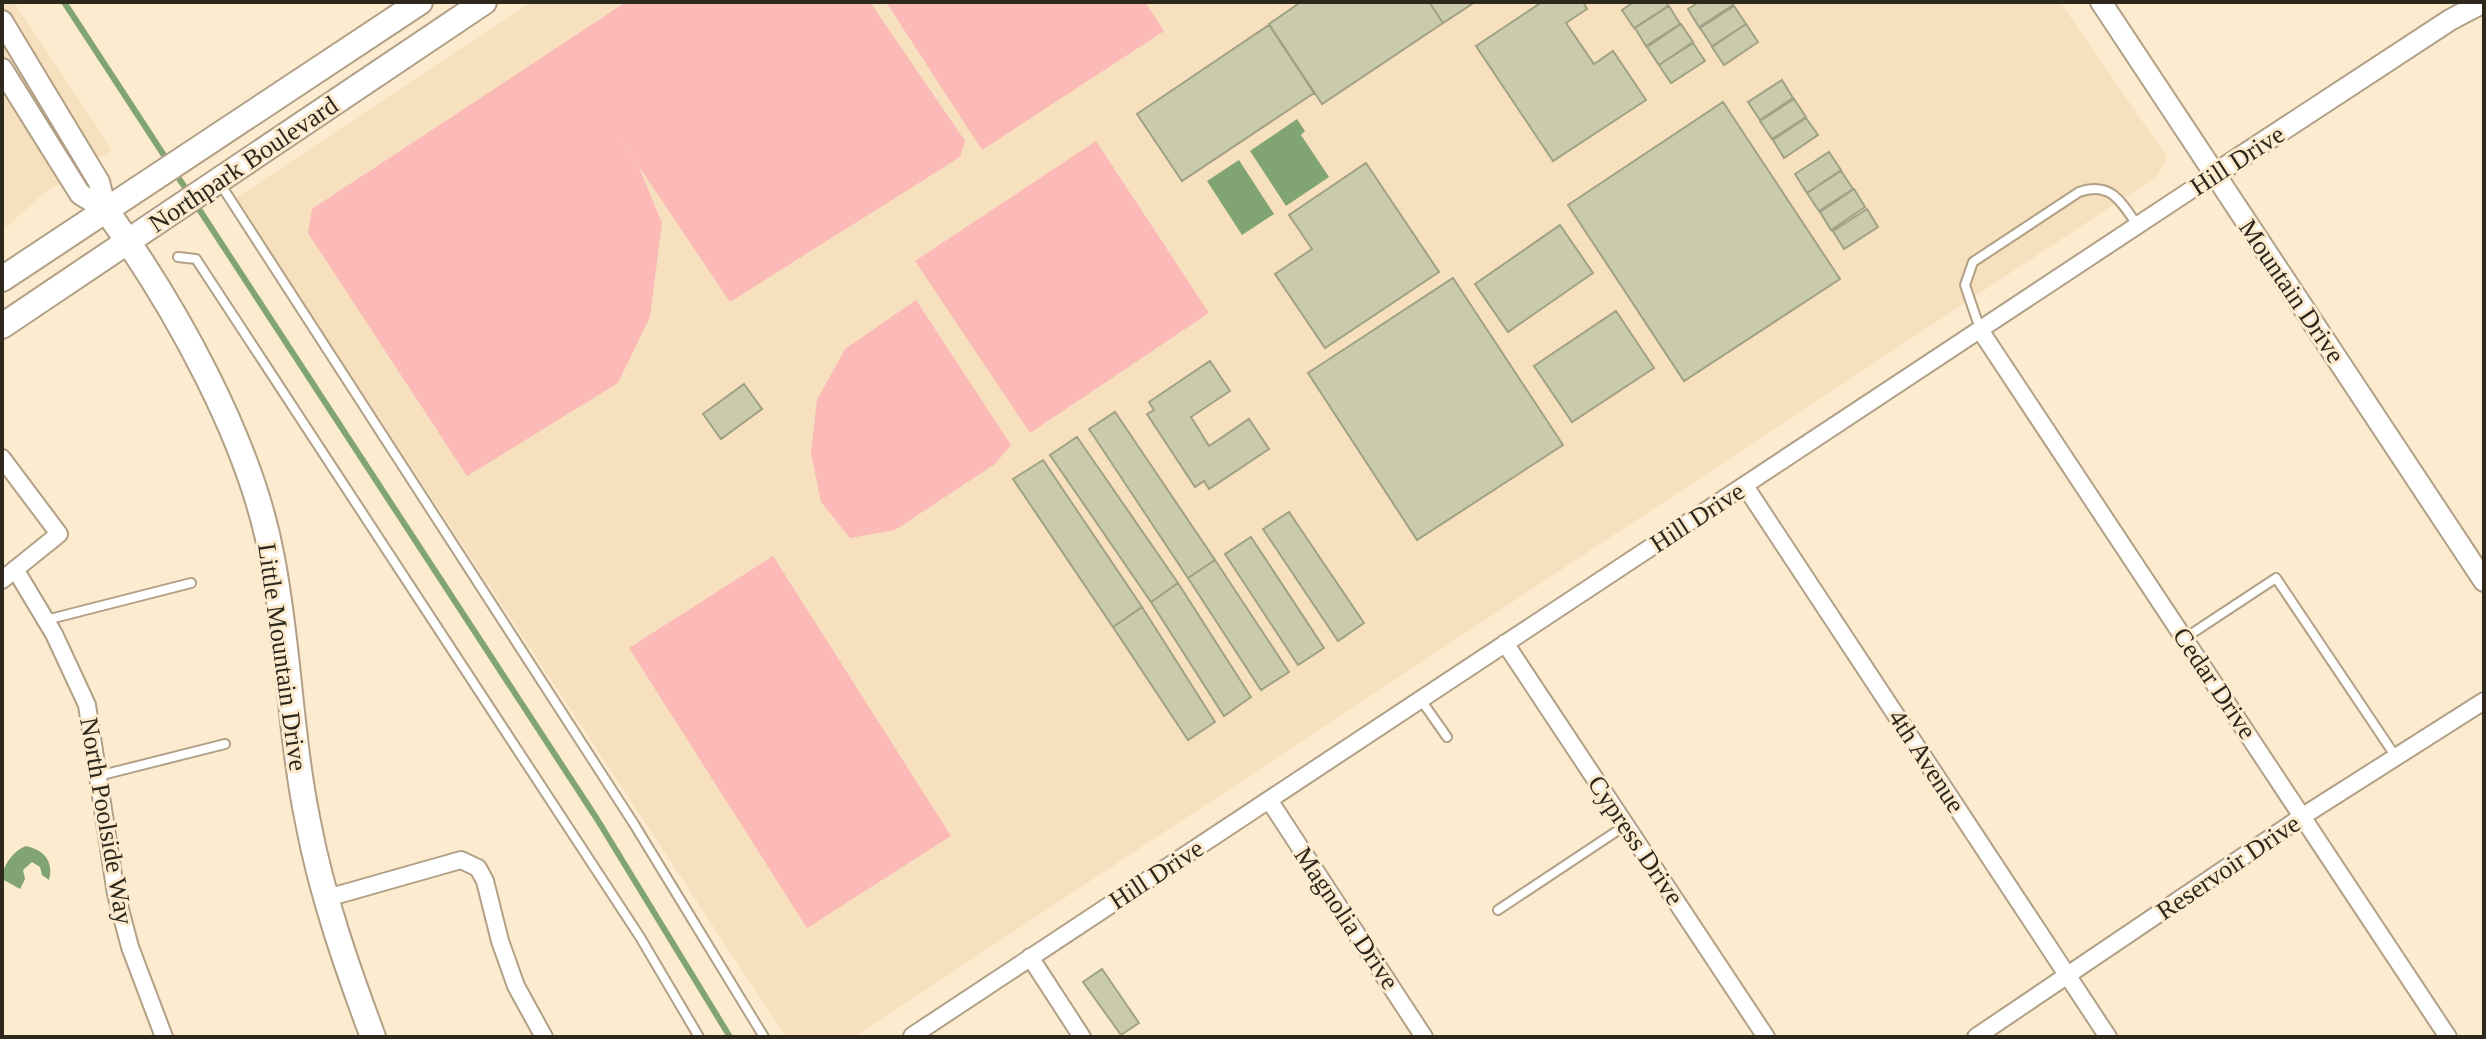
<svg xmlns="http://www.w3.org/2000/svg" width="2486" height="1039" viewBox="0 0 2486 1039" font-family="Georgia,serif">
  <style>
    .built { fill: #f6e0be }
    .green { fill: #fbbab8 }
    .water { fill: #80a573 }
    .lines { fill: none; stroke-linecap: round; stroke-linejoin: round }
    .stream { stroke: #80a573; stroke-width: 6 }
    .building { fill: #cacbad; stroke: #a1a285; stroke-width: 2 }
    .service-casing { stroke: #b1a086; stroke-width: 12 }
    .minor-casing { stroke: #b1a086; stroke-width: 20 }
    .tertiary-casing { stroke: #b1a086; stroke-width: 24 }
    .secondary-casing { stroke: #b1a086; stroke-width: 28 }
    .service { stroke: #fff; stroke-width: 8 }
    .minor { stroke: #fff; stroke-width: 16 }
    .tertiary { stroke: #fff; stroke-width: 20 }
    .secondary { stroke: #fff; stroke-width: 24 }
    .labels { text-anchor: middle; stroke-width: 6; stroke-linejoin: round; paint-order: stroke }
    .street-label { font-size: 26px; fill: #2d271c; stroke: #fcebcf }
  </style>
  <rect width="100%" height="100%" fill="#fcebcf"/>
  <!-- built -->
  <path class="built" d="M2,2H14L112,150L43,194L2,231Z
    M531,2H2060L2167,157L2157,176L854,1037H786L235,199Z"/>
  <!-- green -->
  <path class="green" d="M626,2H870L965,141L960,157L730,302L619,137L639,167L662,223L650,317L618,383L467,476L308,233L312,209Z
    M886,2H1145L1164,31L982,150Z
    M1096,141L1209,313L1030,433L915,261Z
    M916,300L1011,445L995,464L895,530L850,538L821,502L811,453L817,400L845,349Z
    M773,556L951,836L807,928L629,648Z"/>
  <!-- water -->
  <path class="water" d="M1297,119L1305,131L1301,135L1329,177L1286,206L1250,151Z
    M1239,160L1274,214L1242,235L1207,181Z
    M26,846C44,850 54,861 49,880L42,875L40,867L32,862L23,870L25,879L20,889L2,879C2,866 14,850 26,846Z"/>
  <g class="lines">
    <!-- stream -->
    <path class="stream" d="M64,2L169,163
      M175,173L189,193
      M195,203L597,819L730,1037"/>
  </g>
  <!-- building -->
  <path class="building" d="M1301,2H1429L1443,23L1322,104L1269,24Z
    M1429,2H1475L1443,23Z
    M1542,2H1583L1587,9L1566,23L1594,64L1613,51L1646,100L1553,161L1476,46Z
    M1634,2H1666L1668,6L1634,28L1622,10Z
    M1699,2H1731L1733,5L1699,27L1688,9Z
    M1669,6L1680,24L1646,46L1635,28Z
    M1734,6L1746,24L1712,46L1700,28Z
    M1681,24L1693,42L1659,65L1647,47Z
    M1746,24L1758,42L1724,65L1712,47Z
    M1269,25L1314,93L1182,181L1137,114Z
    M1693,43L1705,61L1671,83L1659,65Z
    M1782,80L1793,98L1760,120L1748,102Z
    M1794,99L1806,117L1772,139L1760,121Z
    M1723,102L1840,279L1684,381L1568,205Z
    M1806,118L1818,135L1784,158L1773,140Z
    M1829,152L1841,170L1807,193L1795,174Z
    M1366,163L1439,272L1325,348L1275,274L1312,249L1289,215Z
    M1841,171L1853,189L1819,211L1807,193Z
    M1854,189L1865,207L1831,230L1820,212Z
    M1867,209L1878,227L1844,249L1833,231Z
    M1560,225L1593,273L1508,332L1475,284Z
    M1453,278L1563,445L1417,540L1308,373Z
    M1616,311L1654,368L1572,422L1534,366Z
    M1210,361L1230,391L1191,417L1209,446L1249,419L1269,449L1209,489L1204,481L1195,487L1147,414L1154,410L1149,402Z
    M744,384L762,409L721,439L703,414Z
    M1115,412L1215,560L1188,578L1089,429Z
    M1077,437L1178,583L1151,602L1050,455Z
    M1043,460L1142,607L1113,627L1013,479Z
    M1289,512L1364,623L1338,641L1263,529Z
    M1251,537L1324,648L1298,665L1225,554Z
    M1215,560L1289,672L1261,690L1188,578Z
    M1178,583L1251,697L1224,716L1151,602Z
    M1142,607L1215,722L1188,740L1113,627Z
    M1102,969L1139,1023L1121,1035L1083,982Z"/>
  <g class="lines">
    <!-- service casing -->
    <g class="service-casing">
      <path id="service" d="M219,182L634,824L764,1037
        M178,257L196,259L640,937L699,1037
        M1980,329L1965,285L1973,262L2079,192C2110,181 2121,201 2137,225
        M46,620L191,583
        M2185,638L2276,578L2396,757
        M1421,700L1447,737
        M98,776L225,744
        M1498,910L1626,825"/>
    </g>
    <!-- minor casing -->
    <g class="minor-casing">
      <path id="minor" d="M1980,330L2448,1037
        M2,458L59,534L2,580
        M1745,486L2108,1037
        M15,569L54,634L87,705L116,894L130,947L164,1037
        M1505,643L1766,1037
        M1269,800L1424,1037
        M327,898L461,860L478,868L485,881L500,941L516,986L544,1037
        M1030,957L1082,1037
        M912,1036L2215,174
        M1976,1037L2303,816L2484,701"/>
    </g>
    <!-- tertiary casing -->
    <g class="tertiary-casing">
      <path id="tertiary" d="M2101,2L2484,581
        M2,21L99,182L106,210
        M2,69L80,194L106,210
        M2215,174L2450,20L2484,2"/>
    </g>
    <!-- secondary casing -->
    <g class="secondary-casing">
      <path id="secondary" d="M106,210C175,306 251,441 272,558C289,645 290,735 308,822C322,896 347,967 373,1037
        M2,279L420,2
        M2,326L484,2"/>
    </g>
    <!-- service -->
    <use href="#service" class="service"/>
    <!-- minor -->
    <use href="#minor" class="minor"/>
    <!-- tertiary -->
    <use href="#tertiary" class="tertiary"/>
    <!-- secondary -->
    <use href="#secondary" class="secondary"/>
  </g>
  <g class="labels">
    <!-- street labels -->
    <g class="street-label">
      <text transform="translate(2237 160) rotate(-33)" y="9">Hill Drive</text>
      <text transform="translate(243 164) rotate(-34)" y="9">Northpark Boulevard</text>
      <text transform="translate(2292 291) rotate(56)" y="9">Mountain Drive</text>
      <text transform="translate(1697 517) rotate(-33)" y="9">Hill Drive</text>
      <text transform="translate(283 657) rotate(82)" y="9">Little Mountain Drive</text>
      <text transform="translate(2215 683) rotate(56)" y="9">Cedar Drive</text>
      <text transform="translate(1927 761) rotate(57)" y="9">4th Avenue</text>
      <text transform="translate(107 821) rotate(80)" y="9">North Poolside Way</text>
      <text transform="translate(1636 840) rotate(56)" y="9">Cypress Drive</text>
      <text transform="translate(2228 867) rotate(-34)" y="9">Reservoir Drive</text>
      <text transform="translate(1156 874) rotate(-33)" y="9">Hill Drive</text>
      <text transform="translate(1347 918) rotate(56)" y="9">Magnolia Drive</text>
    </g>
  </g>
  <!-- border -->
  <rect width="2486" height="1039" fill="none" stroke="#2d271c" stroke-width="8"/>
</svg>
